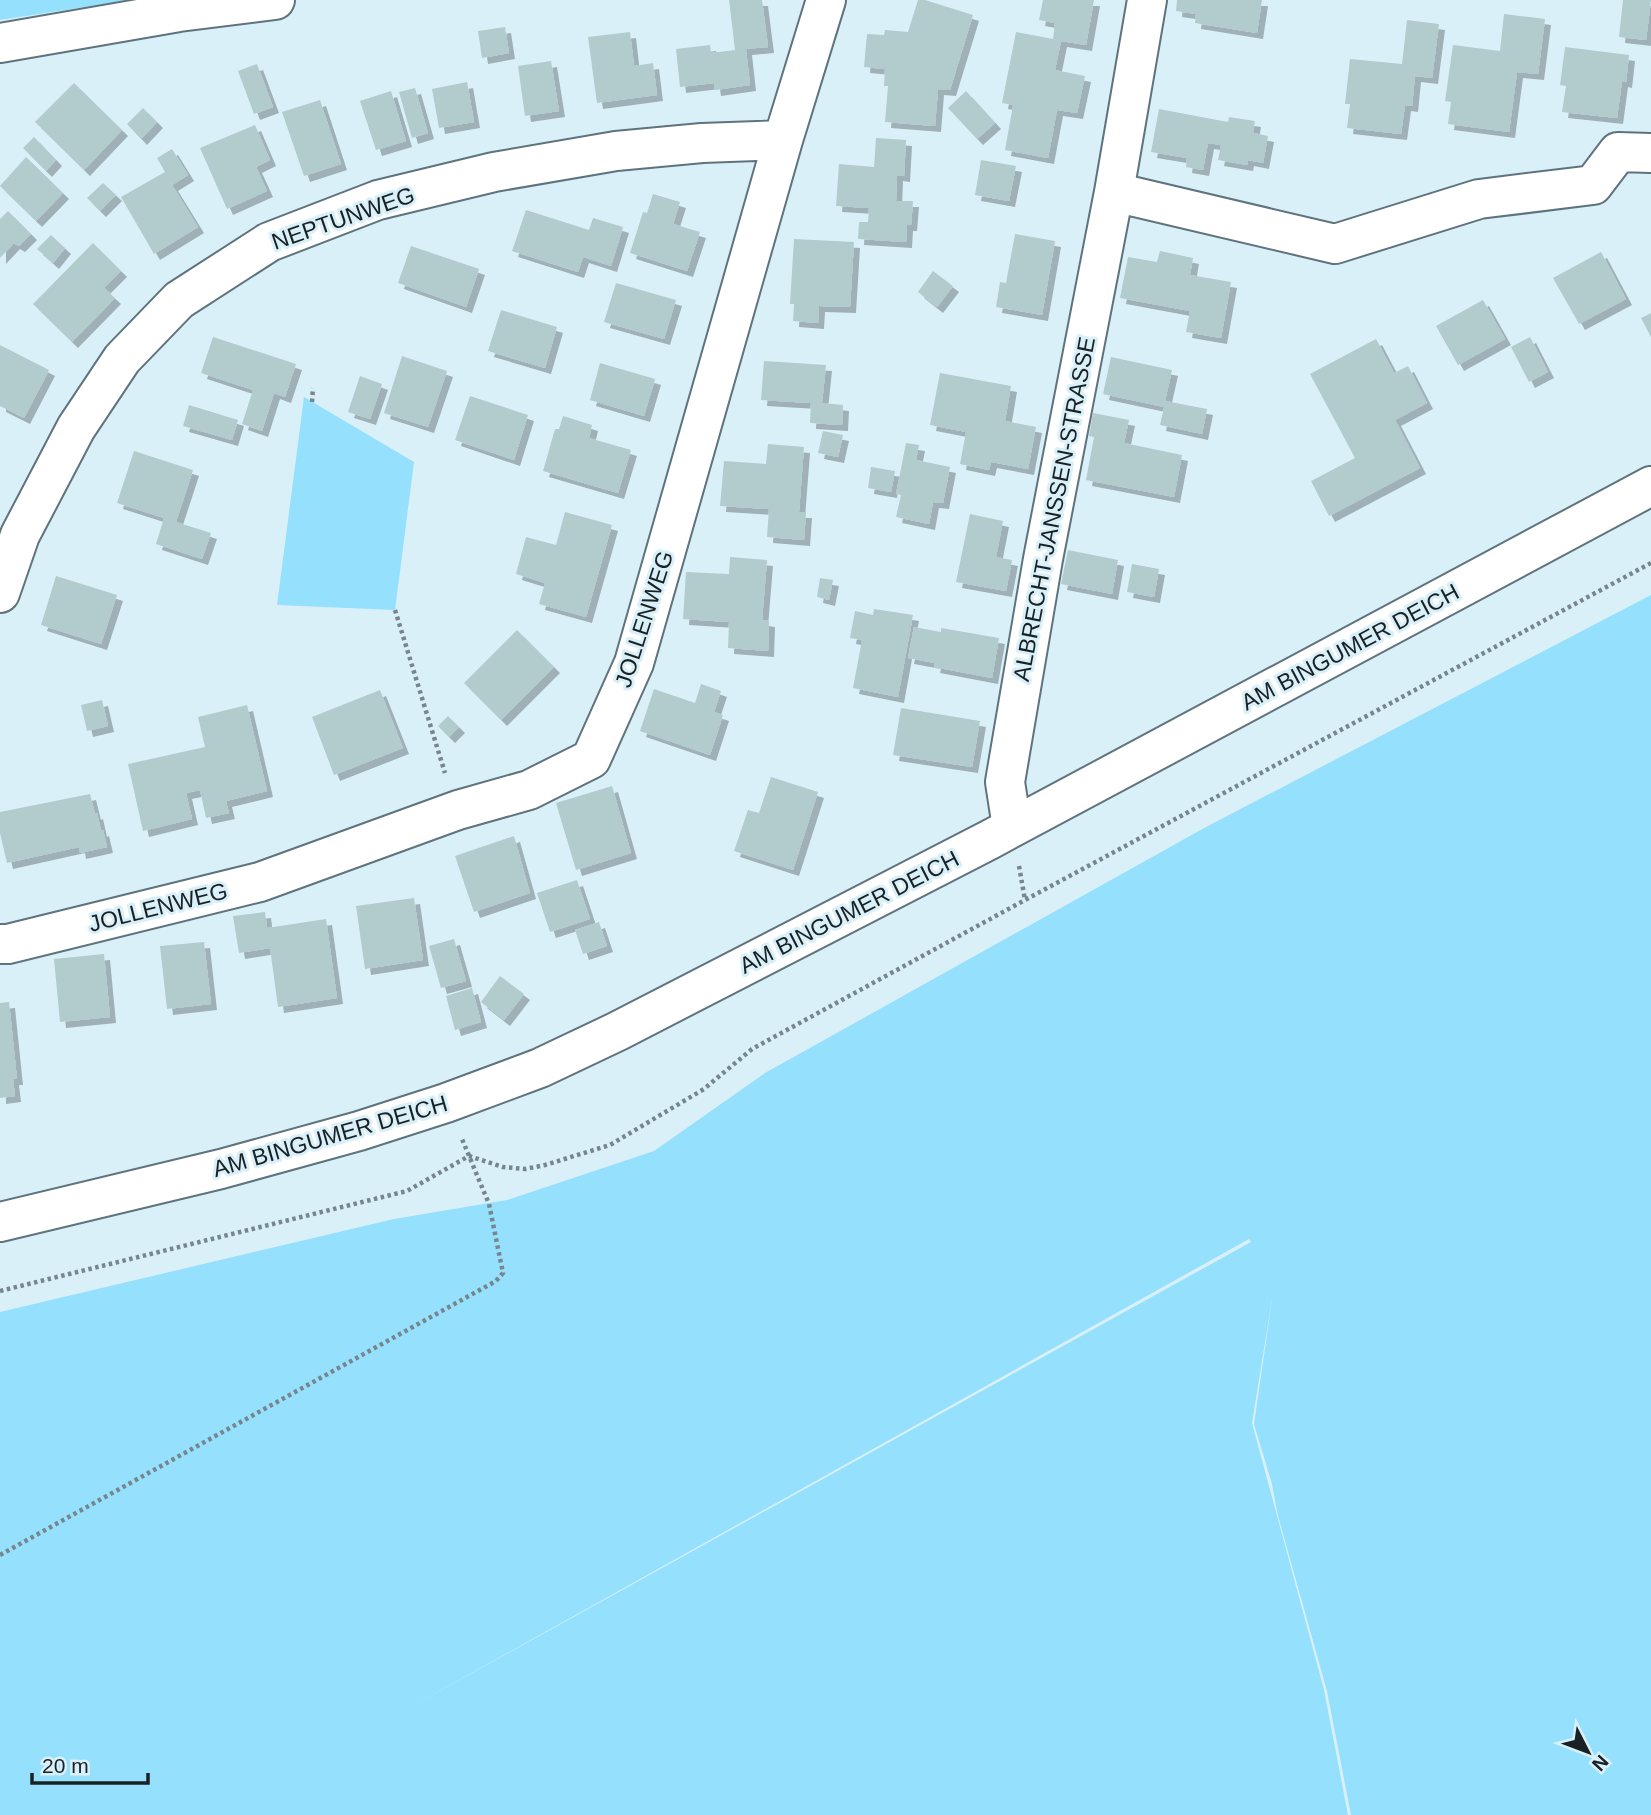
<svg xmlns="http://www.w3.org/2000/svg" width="1651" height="1815" viewBox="0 0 1651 1815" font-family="Helvetica,sans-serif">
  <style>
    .green { fill: #94e0fd; fill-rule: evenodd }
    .building { fill: #b2cbcd; filter: url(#shadow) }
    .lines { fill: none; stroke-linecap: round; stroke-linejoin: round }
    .street-casing { stroke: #5f737c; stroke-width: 42 }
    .secondary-casing { stroke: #5f737c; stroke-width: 42 }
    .path { stroke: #76868c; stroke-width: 4.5; stroke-dasharray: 3.5 3.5; stroke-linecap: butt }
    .street { stroke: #fff; stroke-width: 38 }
    .secondary { stroke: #fff; stroke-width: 38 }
    .labels { text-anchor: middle; stroke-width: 6; stroke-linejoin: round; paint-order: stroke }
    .street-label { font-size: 23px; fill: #192125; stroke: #d9f0f9 }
  </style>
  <defs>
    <filter id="shadow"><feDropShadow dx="6" dy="6" stdDeviation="0" flood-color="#0004"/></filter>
  </defs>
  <rect width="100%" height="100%" fill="#d9f0f9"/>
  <!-- green -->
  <path class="green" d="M0,0H130L0,20Z
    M304,397L414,462L395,610L277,605Z
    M1651,595V1815H1351L1327,1691L1278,1516L1272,1484L1254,1424L1273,1293L1252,1423L1324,1690L1348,1815H0V1312L394,1219L507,1200L654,1151L765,1073L1206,827ZM1249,1239L1251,1242L400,1713Z"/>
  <!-- building -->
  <path class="building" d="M729,0H762L768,47L746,49L750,85L715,90L714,83L680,87L676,49L710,45L711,53L735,50Z
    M918,0H925L973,15L950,90L938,89L935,126L885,122L888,86H884L885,69L864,67L867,34L884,35L885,30L908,32Z
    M1043,0H1094L1086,45L1061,41L1055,70L1085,76L1077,113L1057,110L1048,158L1005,150L1013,105L1002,103L1016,32L1053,39L1055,23L1039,20Z
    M1177,0H1262L1257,33L1195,23L1196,14L1176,11Z
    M1623,0H1651L1646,40L1619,37Z
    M1504,14L1545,19L1538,74L1517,72L1509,132L1448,124L1451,102L1445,101L1453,45L1500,51Z
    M1407,20L1439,24L1432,78L1415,76L1412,106L1405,105L1401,134L1347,128L1350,104H1345L1350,59L1402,64Z
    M505,27L509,53L482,58L478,31Z
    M630,32L634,66L653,63L657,95L597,103L588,37Z
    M1565,47L1629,55L1626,82L1622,81L1617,118L1562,112L1566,86L1560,85Z
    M551,61L559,111L525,116L518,66Z
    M257,64L273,107L254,114L238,71Z
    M467,82L474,122L439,128L432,89Z
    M74,83L122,130L84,170L35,122Z
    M415,88L428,133L412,138L399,92Z
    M391,91L406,141L376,150L360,101Z
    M966,91L995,123L977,139L948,108Z
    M320,100L341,164L304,176L282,112Z
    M143,108L157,122L141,139L127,124Z
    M1159,109L1228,122L1229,117L1255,121L1253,133L1268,136L1263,163L1248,160L1247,165L1218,160L1221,145L1208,143L1203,170L1186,167L1187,158L1151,152Z
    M255,125L270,160L256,167L267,191L227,209L200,148Z
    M34,137L56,160L46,171L23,148Z
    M876,138L906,140L904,176L897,175L896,201H913L911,225H907L906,242L858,239L859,222H868L869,208L836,206L839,164L874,167Z
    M172,149L188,175L172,185L198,227L154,254L121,197L165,172L157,158Z
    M26,157L63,193L36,221L0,186Z
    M981,160L1016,166L1009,201L975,195Z
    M103,183L116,195L100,211L87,198Z
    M653,194L680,202L673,224L700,232L687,271L630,253L643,212L647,213Z
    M526,210L589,230L593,218L623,227L611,266L583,257L578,272L512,251Z
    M8,211L31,234L19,246L14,243L0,258V219Z
    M1015,234L1055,241L1042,315L996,307L1000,282L1006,283Z
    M51,235L65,248L53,263L37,249Z
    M794,239L854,242L850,307L819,306L818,323L793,321L794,304H790Z
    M93,243L121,271L104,288L115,298L72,342L33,304Z
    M411,246L479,269L466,307L398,283Z
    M1160,251L1193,258L1190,275L1231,282L1221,338L1186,332L1190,311L1120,298L1128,257L1157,262Z
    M1601,252L1626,299L1579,324L1553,278Z
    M933,271L953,286L937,307L918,292Z
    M616,283L676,300L664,339L604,322Z
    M1483,300L1505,339L1458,365L1436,326Z
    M501,310L557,327L545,368L488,351Z
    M1651,313V337L1641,318Z
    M213,337L296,364L285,397L274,393L262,431L242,424L253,390L201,373Z
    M1530,337L1548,372L1529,382L1511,347Z
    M1376,339L1394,373L1408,366L1427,403L1395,420L1420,468L1329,516L1311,481L1355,458L1310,374Z
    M0,345L49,370L24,418L0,406Z
    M402,356L447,371L428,427L384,413Z
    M1111,357L1172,370L1165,401L1207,409L1202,434L1160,425L1164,407L1103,394Z
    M764,361L826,365L822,403L843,405L842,425L810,423L811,403L761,400Z
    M600,363L655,379L644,416L590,400Z
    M940,373L1011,386L1005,421L1036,427L1028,469L991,462L989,470L960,464L966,432L930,425Z
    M360,376L382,384L370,419L348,412Z
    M470,396L528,415L514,460L455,440Z
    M189,405L238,420L232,440L183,426Z
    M1093,413L1129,420L1124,443L1182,455L1174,497L1086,480L1094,437L1089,436Z
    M563,416L592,425L589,438L631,450L618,493L543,471L555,429H559Z
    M823,431L843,435L838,457L818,453Z
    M906,443L919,445L916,460L950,467L943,503L933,502L929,524L896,517L901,495L896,494Z
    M768,444L804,447L799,512H806L804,540L767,537L769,509L720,506L724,461L766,464Z
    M134,451L193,470L176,522L211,533L202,559L156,544L164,518L117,503Z
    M871,467L895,471L891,492L868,488Z
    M565,512L612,525L586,617L539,604L545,583L516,574L526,537L556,545Z
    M970,514L1003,521L996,557L1012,560L1006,591L956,582Z
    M1068,550L1118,560L1112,594L1061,584Z
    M730,557L767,560L762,620L769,621L768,651L728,648L729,622L683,619L686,572L729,574Z
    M1132,564L1159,569L1154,597L1127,592Z
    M56,576L117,595L101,644L41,625Z
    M820,578L833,580L829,600L817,597Z
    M874,609L913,615L898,697L853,688L862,640L850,638L855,611L873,615Z
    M914,627L941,632V628L999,638L992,678L934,667L935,663L908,658Z
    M517,630L554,667L501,720L464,683Z
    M701,684L721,691L714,712L723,715L710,755L640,731L654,689L695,703Z
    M380,690L403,748L334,775L312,717Z
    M102,700L108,726L87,731L81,705Z
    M247,705L267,791L226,801L229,813L206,818L200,790L186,793L192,819L143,831L128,764L205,747L198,717Z
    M901,708L980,721L972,767L893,755Z
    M448,716L459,727L449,737L438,726Z
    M771,777L818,792L793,870L734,851L748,810L759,813Z
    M612,786L631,853L576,870L556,803Z
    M90,794L95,814L97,813L101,831L103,830L107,847L80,853L79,847L7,863L0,833V812Z
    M514,836L530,893L474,912L455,856Z
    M577,880L590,919L550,932L537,893Z
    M414,898L423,960L365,969L356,906Z
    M265,912L267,928L326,919L337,998L278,1007L270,948L239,953L233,916Z
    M599,922L607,946L583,954L575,930Z
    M454,939L466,981L441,988L429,946Z
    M204,942L211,1004L167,1009L160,946Z
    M104,954L110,1017L60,1022L54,959Z
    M500,976L524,994L504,1020L481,1002Z
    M472,988L481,1022L455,1030L446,996Z
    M9,1002L17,1079H13L15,1096L0,1098V1003Z"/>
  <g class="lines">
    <!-- street casing -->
    <g class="street-casing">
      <path id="street" d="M0,43L179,12L275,0
        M1114,192L1335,244L1479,199L1593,185L1618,152L1651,153
        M0,593L20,535L76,428L122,359L179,300L269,242L378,200L494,172L616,151L702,143L783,140
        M1012,827L1005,782L1043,559L1114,192L1147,0
        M0,944H8L260,882L458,810L529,790L591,759L634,663L783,140L826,0"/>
    </g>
    <!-- secondary casing -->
    <g class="secondary-casing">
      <path id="secondary" d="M0,1222L221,1169L359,1131L446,1103L540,1068L618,1031L989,840L1651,486"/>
    </g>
    <!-- path -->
    <path class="path" d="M312,402L313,388
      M395,610L445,773
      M1019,866L1025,900
      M0,1291L407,1191L469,1156L503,1167L525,1169L545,1165L610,1145L704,1089L752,1049L1025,900L1651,563
      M0,1555L496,1281L503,1273L489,1204L462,1139"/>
    <!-- street -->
    <use href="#street" class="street"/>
    <!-- secondary -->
    <use href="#secondary" class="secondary"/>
  </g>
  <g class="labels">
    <!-- street labels -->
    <g class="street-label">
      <text transform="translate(343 218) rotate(-19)" y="8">NEPTUNWEG</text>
      <text transform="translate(1054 509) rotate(-79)" y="8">ALBRECHT-JANSSEN-STRASSE</text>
      <text transform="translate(644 619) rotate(-72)" y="8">JOLLENWEG</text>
      <text transform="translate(1350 647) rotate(-28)" y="8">AM BINGUMER DEICH</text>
      <text transform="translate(158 907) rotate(-14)" y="8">JOLLENWEG</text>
      <text transform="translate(849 912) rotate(-27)" y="8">AM BINGUMER DEICH</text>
      <text transform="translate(330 1136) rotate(-16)" y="8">AM BINGUMER DEICH</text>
    </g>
  </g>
  <!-- north arrow -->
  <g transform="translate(1588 1752) rotate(132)" stroke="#d9f0f9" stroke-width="5" paint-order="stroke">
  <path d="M0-5L12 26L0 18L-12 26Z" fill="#192125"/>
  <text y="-10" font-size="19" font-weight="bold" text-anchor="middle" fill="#192125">N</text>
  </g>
  <!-- scale -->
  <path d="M32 1773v10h116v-10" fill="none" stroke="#192125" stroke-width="3.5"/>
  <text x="42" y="1773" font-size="21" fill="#192125" stroke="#d9f0f9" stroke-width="5" paint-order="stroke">20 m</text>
</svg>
